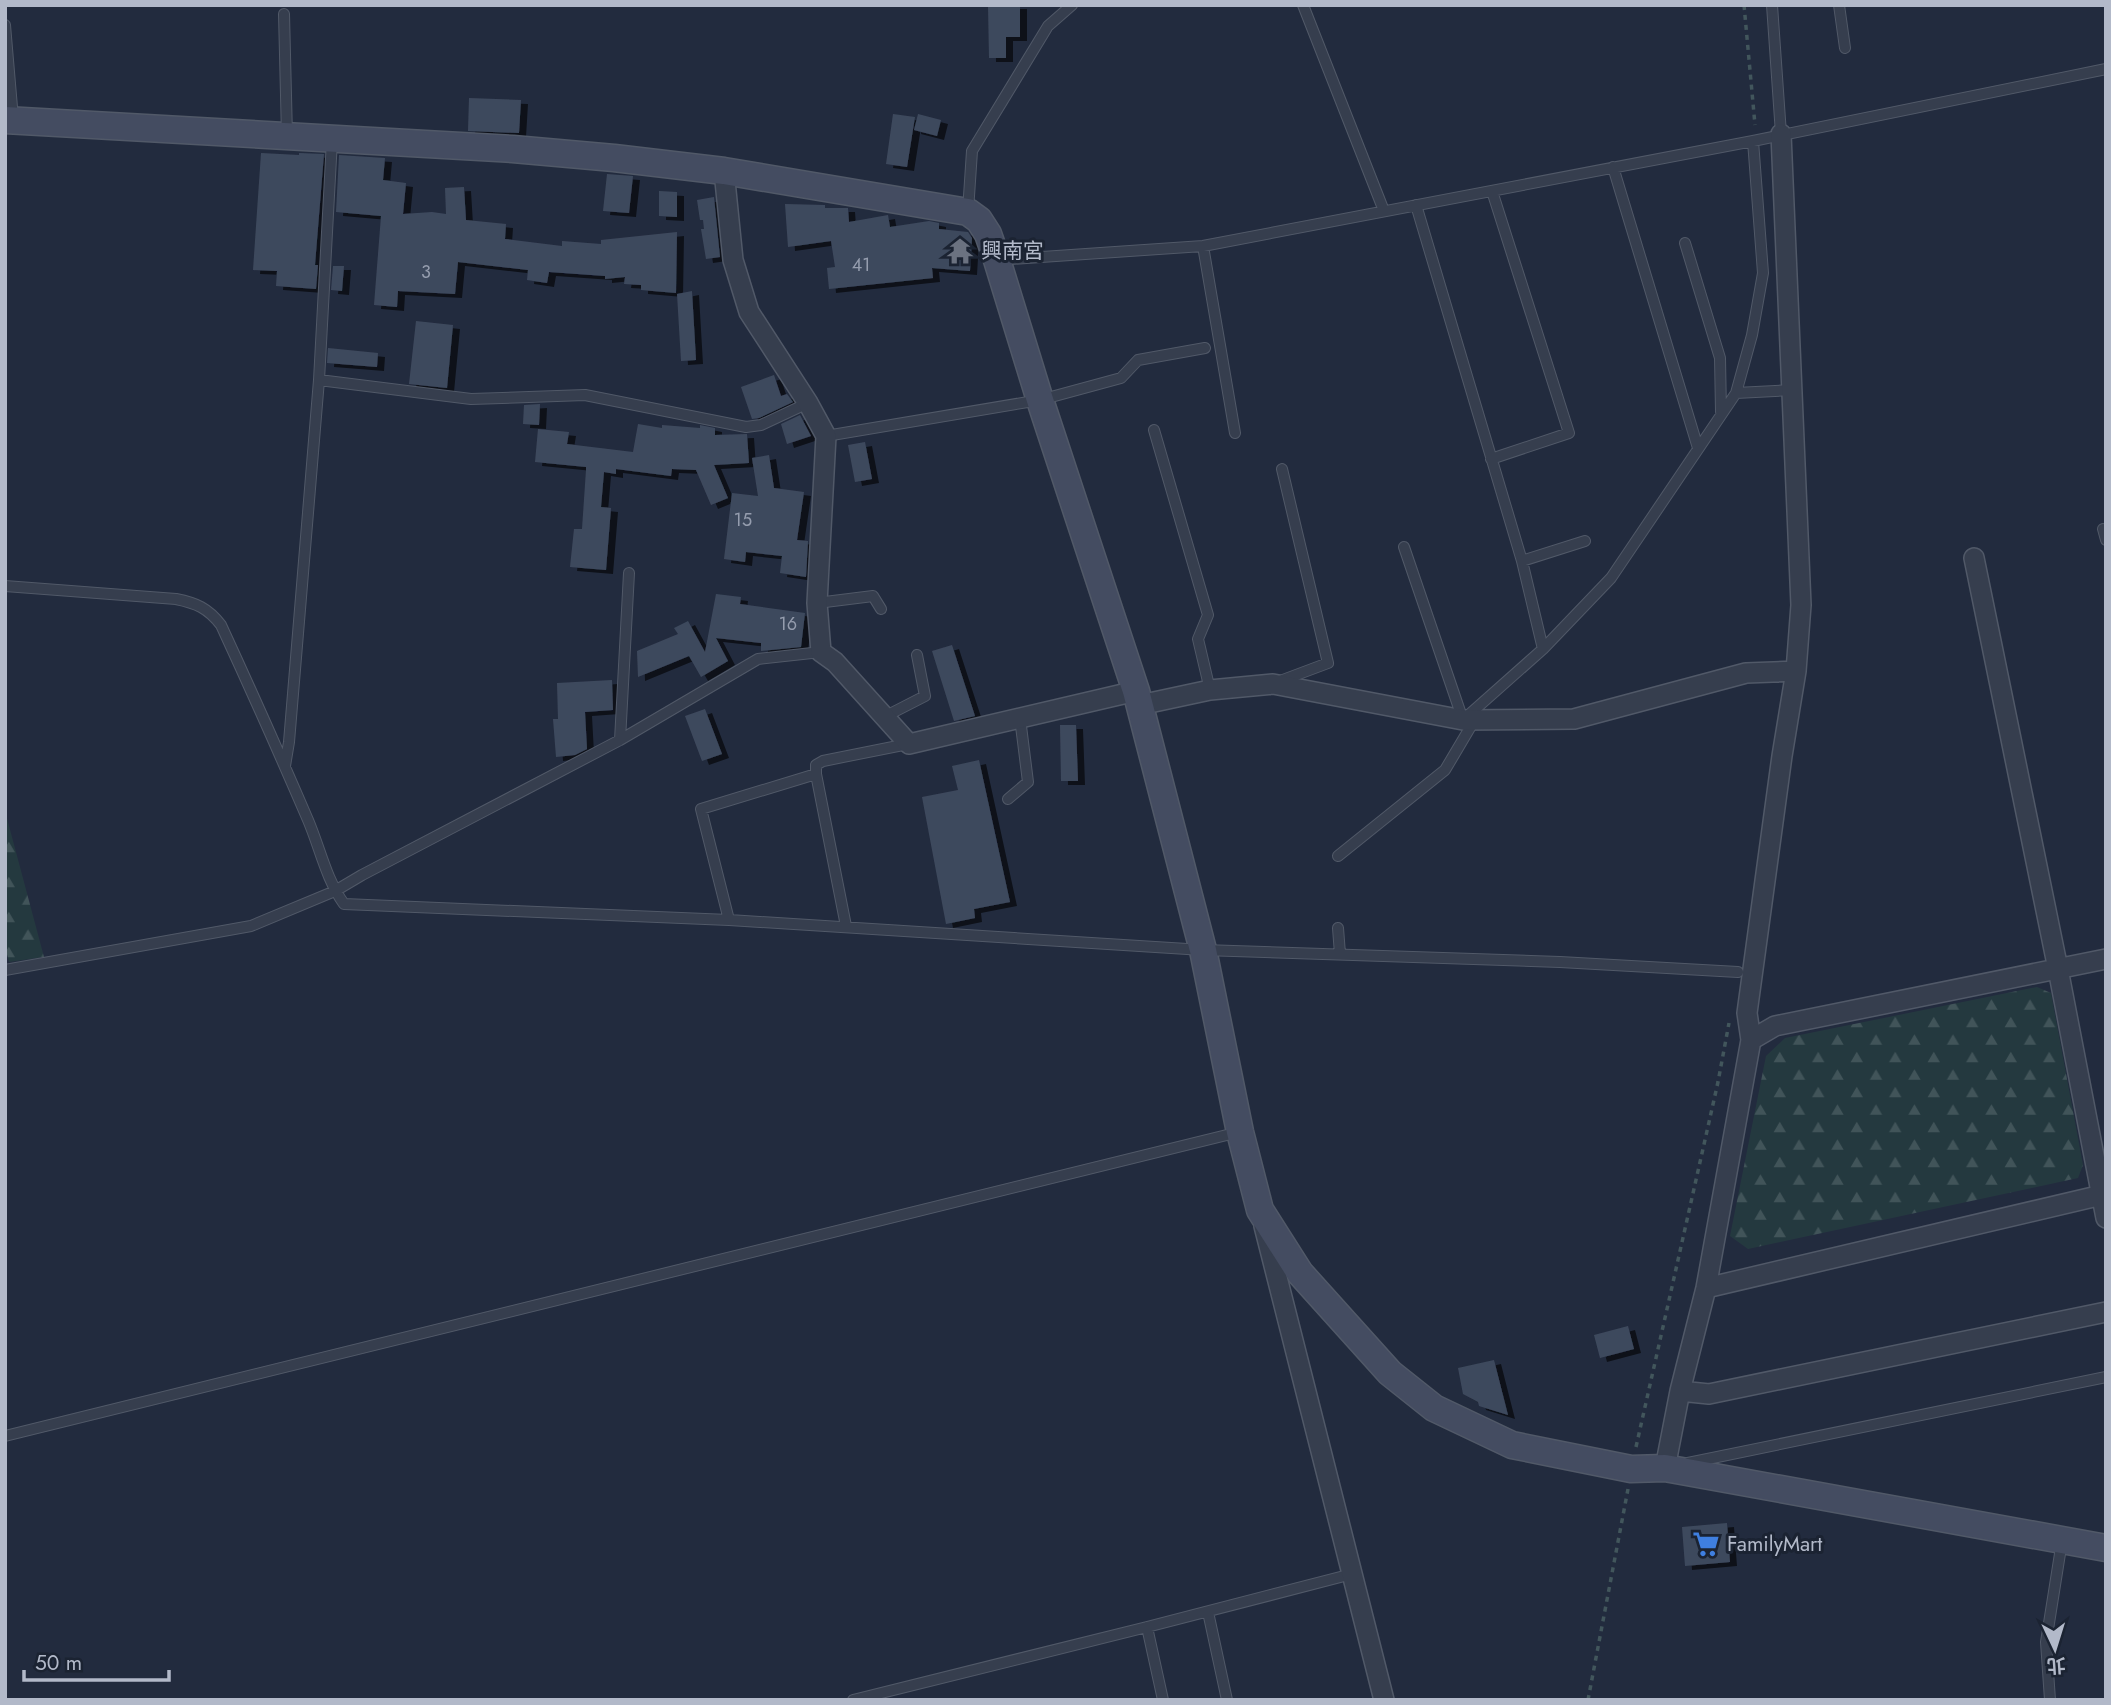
<svg xmlns="http://www.w3.org/2000/svg" width="2111" height="1705" viewBox="0 0 2111 1705" font-family="Jost,'Noto Sans TC',sans-serif">
  <style>
    .forest { fill: url(#forest-firs) }
    .building { fill: #3e495d; filter: url(#shadow) }
    .lines { fill: none; stroke-linecap: round; stroke-linejoin: round }
    .lane-casing { stroke: #515968; stroke-width: 12 }
    .street-casing { stroke: #515968; stroke-width: 22 }
    .secondary-casing { stroke: #515968; stroke-width: 29 }
    .path { stroke: #42565c; stroke-width: 3.5; stroke-dasharray: 5 5; stroke-linecap: butt }
    .lane { stroke: #363e4e; stroke-width: 10 }
    .street { stroke: #363e4e; stroke-width: 19 }
    .secondary { stroke: #444c61; stroke-width: 26 }
    .labels { text-anchor: middle; stroke-width: 6; stroke-linejoin: round; paint-order: stroke }
    .number-label { font-size: 18px; fill: #959dae }
    .poi-label { font-size: 21px; fill: #b2b9c9; stroke: #1b2332; text-anchor: start }
  </style>
  <defs>
    <pattern id="forest-firs" width="22" height="20" patternUnits="userSpaceOnUse" patternTransform="scale(1.75)"><rect width="22" height="20" fill="#24393f"/><path d="M5 1l3.5 6h-7zM16 11l3.5 6h-7z" fill="#415459"/></pattern>
    <filter id="shadow"><feDropShadow dx="7" dy="4" stdDeviation="0" flood-color="#0009"/></filter>
  </defs>
  <rect width="100%" height="100%" fill="#222b3e"/>
  <!-- forest -->
  <path class="forest" d="M5,811L44,957L9,962L5,947Z
    M2037,987L2051,993L2083,1165L2078,1178L1748,1249L1730,1236L1766,1056L1785,1038Z"/>
  <!-- building -->
  <path class="building" d="M988,5H1020V37H1006V58H989Z
    M469,98L521,100L519,133L468,131Z
    M893,114L915,117L907,167L886,164Z
    M918,114L941,120L937,136L914,130Z
    M261,153L299,155V153L324,154L315,265H318L316,289L276,286L277,271L253,270Z
    M339,155L385,158L383,180L406,183L403,214L432,212L446,214L445,188L464,187L466,220L506,224L505,239L562,246V241L601,244V240L677,232L676,293L641,290V285L624,284L625,277L605,279V276L549,272L547,283L527,280L528,270L458,262L455,294L398,291L397,307L374,305L381,216L336,212Z
    M607,174L633,176L629,213L603,211Z
    M659,191L677,192V217L659,216Z
    M714,197L720,257L706,259L701,229H704L703,220H700L697,200Z
    M785,204L825,205V208H848L849,222L888,215L890,227L929,221L939,223V229L968,232L972,238L970,271L932,268L933,278L829,289L827,268L835,267L831,241L788,247Z
    M333,266H344L342,291L331,290Z
    M692,291L696,360L681,361L677,294Z
    M416,321L453,325L447,388L409,384Z
    M328,348L378,353L377,367L327,363Z
    M774,375L781,396L787,394L793,402L759,418L752,419L741,387Z
    M540,404L539,425L523,424L524,405Z
    M800,415L811,436L787,444L781,424Z
    M638,424L662,428V425L700,428V425L715,428V435L747,434L749,463L714,465L728,498L711,505L696,470L672,469L671,476L616,469V474L604,472L601,507L611,508L606,570L570,567L574,529H582L586,470V467L535,462L538,429L569,432L567,444L633,452Z
    M865,442L872,479L855,482L848,445Z
    M769,455L774,488L804,492L797,540L808,541L806,577L780,573L782,556L746,552L745,562L724,559L732,493L758,496L752,458Z
    M716,594L741,597L740,604L805,613L801,647L761,651V643L716,638L728,661L701,677L689,656L638,677L637,651L678,634L674,628L688,621L705,652Z
    M952,645L975,716L954,721L932,651Z
    M612,680L613,710L585,712L587,749L575,755L556,757L553,719H558L557,683Z
    M705,709L722,754L702,761L685,716Z
    M1060,725H1076L1078,781H1061Z
    M979,760L1010,902L974,909L975,918L946,924L922,797L958,790L952,766Z
    M1628,1326L1634,1349L1600,1358L1594,1335Z
    M1494,1360L1508,1415L1479,1406L1478,1402L1463,1394L1458,1368Z
    M1727,1523L1730,1562L1685,1566L1682,1527Z"/>
  <g class="lines">
    <!-- lane casing -->
    <g class="lane-casing">
      <path id="lane" d="M1303,5L1384,211
        M1772,5L1781,134
        M1839,5L1845,48
        M284,14L287,136
        M5,25L13,119
        M1613,167L1698,448
        M968,211L972,151L1048,26L1072,5
        M1685,243L1720,358L1721,412
        M1203,246L1235,433
        M997,260L1203,246L1753,141L2106,69
        M319,380L332,140
        M1736,393L1752,335L1763,273L1753,141
        M1154,430L1208,615L1198,639L1210,690
        M826,436L1040,400L1121,378L1138,360L1205,348
        M1491,459L1569,433L1492,191
        M2103,529L2106,540
        M1404,547L1463,720L1543,649L1522,561L1416,205
        M1522,561L1585,541
        M5,586L176,599C196,603 208,608 221,625C251,690 280,755 308,820C320,848 326,879 344,904L729,920L1203,950L1560,962L1738,972
        M817,603L873,596L881,609
        M1543,649L1611,578L1736,393L1792,390
        M1280,681L1328,663L1282,469
        M884,717L925,696L917,655
        M620,740L629,573
        M285,766L289,742L319,380L471,399L585,395L746,427L761,425L808,403
        M816,774L846,926
        M1008,799L1028,782L1020,718
        M1338,856L1445,770L1474,721
        M729,920L701,809L816,774V765L823,761L908,744
        M1338,928L1340,954
        M5,970L251,926L335,891L362,875L620,740L758,659L821,652
        M5,1436L1239,1132
        M1688,1463L2106,1377
        M1208,1612L1227,1700
        M1147,1627L1163,1700
        M853,1700L1147,1627L1352,1574
        M2050,1700L2046,1642L2062,1541"/>
    </g>
    <!-- street casing -->
    <g class="street-casing">
      <path id="street" d="M724,171L733,260L749,312L808,403L826,436L817,603L821,652L835,662L909,744L1136,691
        M1974,558L2058,969L2106,1218
        M1140,705L1210,690L1273,684L1463,720L1574,719L1746,673L1796,671
        M1751,1040L1747,1013L1782,756L1796,671L1801,605L1781,134
        M1264,1226L1384,1700
        M1706,1288L2106,1194
        M1680,1391L1709,1394L2106,1312
        M1665,1468L1680,1391L1706,1288L1751,1040L1775,1026L2106,959"/>
    </g>
    <!-- secondary casing -->
    <g class="secondary-casing">
      <path id="secondary" d="M5,120L513,149L614,158L724,171L968,212L979,220L988,234L997,260L1040,400L1136,691L1203,950L1240,1132L1260,1210L1300,1273L1390,1373L1434,1408L1512,1445L1631,1469L1665,1468L2106,1548"/>
    </g>
    <!-- path -->
    <path class="path" d="M1744,5L1755,125
      M1636,1447L1718,1082L1729,1023
      M1588,1700L1628,1489"/>
    <!-- lane -->
    <use href="#lane" class="lane"/>
    <!-- street -->
    <use href="#street" class="street"/>
    <!-- secondary -->
    <use href="#secondary" class="secondary"/>
  </g>
  <!-- icons -->
  <defs>
    <g id="temple-bare" transform="scale(2.1)"><path d="M0-6L5-2H3V0L6.5 2.5H4V6H1.5V3h-3V6H-4V2.5H-6.5L-3 0V-2H-5Z" fill="#6b7280" stroke="#1b2332" stroke-width="2.5" paint-order="stroke"/></g>
    <g id="supermarket-bare" transform="scale(2.1)"><path d="M-6-5.5h2.5l.6 2H6L4.5 2H-2.5L-4.4-4H-6ZM-1.5 3.2a1.3 1.3 0 1 0 .1 0ZM3 3.2a1.3 1.3 0 1 0 .1 0Z" fill="#3f7fe0" stroke="#1b2332" stroke-width="2.5" paint-order="stroke"/></g>
  </defs>
  <g fill-rule="evenodd">
    <use href="#temple-bare" x="960" y="251"/>
    <use href="#supermarket-bare" x="1706" y="1544"/>
  </g>
  <g class="labels">
    <!-- number labels -->
    <g class="number-label">
      <text x="861" y="271">41</text>
      <text x="426" y="278">3</text>
      <text x="743" y="526">15</text>
      <text x="788" y="630">16</text>
    </g>
    <!-- poi labels -->
    <g class="poi-label">
      <text x="981" y="258">興南宮</text>
      <text x="1727" y="1551">FamilyMart</text>
    </g>
  </g>
  <!-- border -->
  <rect width="2111" height="1705" fill="none" stroke="#b2b9c9" stroke-width="14"/>
  <!-- north arrow -->
  <g transform="translate(2055 1649) rotate(176)" stroke="#1b2332" stroke-width="5" paint-order="stroke">
  <path d="M0-5L12 26L0 18L-12 26Z" fill="#b2b9c9"/>
  <text y="-10" font-size="19" font-weight="bold" text-anchor="middle" fill="#b2b9c9">北</text>
  </g>
  <!-- scale -->
  <path d="M24 1670v10h145v-10" fill="none" stroke="#b2b9c9" stroke-width="3.5"/>
  <text x="35" y="1670" font-size="21" fill="#b2b9c9" stroke="#1b2332" stroke-width="5" paint-order="stroke">50 m</text>
</svg>
